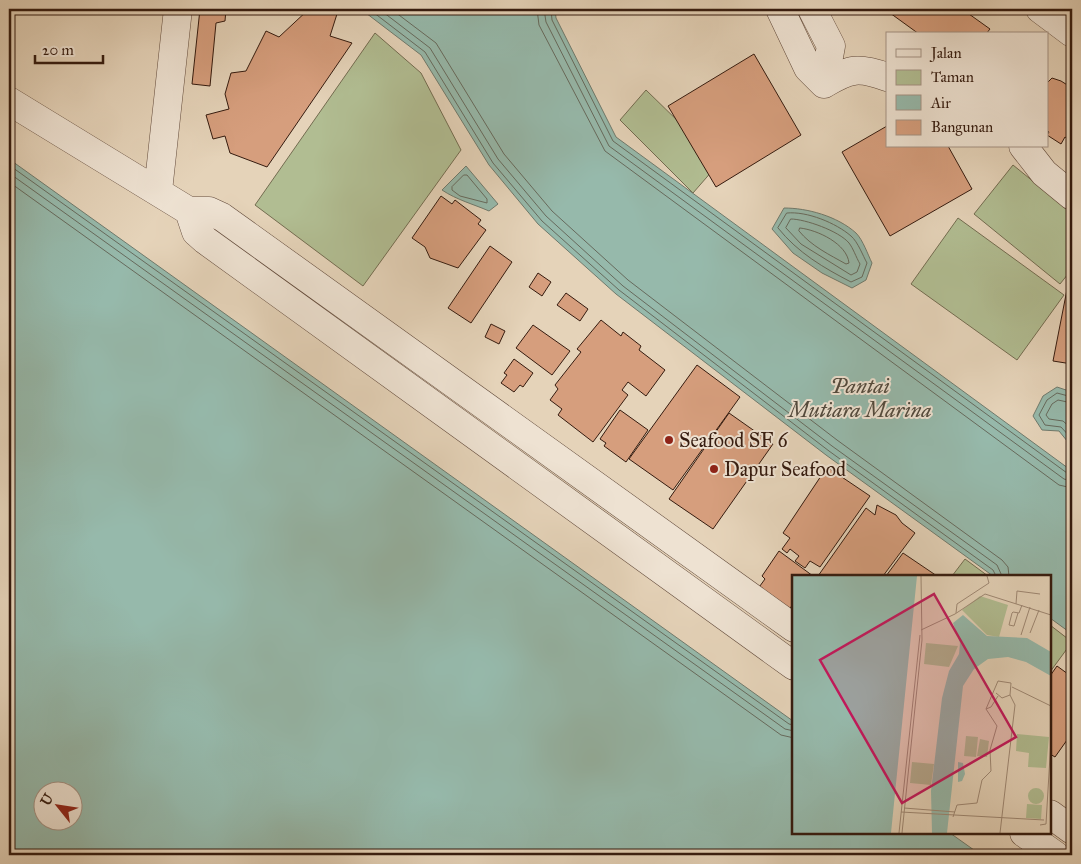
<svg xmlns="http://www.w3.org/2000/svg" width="1081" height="864" viewBox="0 0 1081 864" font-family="'IM FELL Great Primer',serif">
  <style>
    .green { fill: #b1bd92; stroke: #736c50 }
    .water { fill: #96b9ab; stroke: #6f7a6d; fill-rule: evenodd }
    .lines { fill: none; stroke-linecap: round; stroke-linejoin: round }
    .shore { stroke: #666a5d; stroke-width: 1 }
    .building { fill: #d69e7d; stroke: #351b0f }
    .minor-casing { stroke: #61493a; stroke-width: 29 }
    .minor { stroke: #eee2d2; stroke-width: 28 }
    .poi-dot { fill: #8f2418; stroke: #eee2d2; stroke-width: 2 }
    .labels { text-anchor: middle; stroke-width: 4; stroke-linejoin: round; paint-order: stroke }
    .poi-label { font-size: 20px; fill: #351b0f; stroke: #eee2d2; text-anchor: start }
    .water-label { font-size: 21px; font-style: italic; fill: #524a3e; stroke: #eee2d2 }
    .inset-road { fill: none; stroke: #9f8975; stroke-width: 1 }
    .view { fill: #c2185b; fill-opacity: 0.15; stroke: #c2185b; stroke-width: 2.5 }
    .inset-edge { fill: none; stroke: #351b0f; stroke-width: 2.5 }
  </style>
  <rect width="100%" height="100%" fill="#e5d3b9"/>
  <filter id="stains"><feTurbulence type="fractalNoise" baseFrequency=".004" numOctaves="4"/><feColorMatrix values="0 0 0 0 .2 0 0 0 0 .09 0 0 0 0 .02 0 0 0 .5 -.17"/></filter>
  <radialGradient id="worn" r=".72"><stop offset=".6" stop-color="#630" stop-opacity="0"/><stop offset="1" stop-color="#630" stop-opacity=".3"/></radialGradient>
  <!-- green -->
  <path class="green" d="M375,33L421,73L461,150L363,286L255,205Z
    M646,90L720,162L693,193L620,120Z
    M1013,165L1072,213V269L1060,284L974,214Z
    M958,218L1064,295L1017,360L911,284Z
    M965,559L988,576H952Z
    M1050,625L1072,642L1050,672Z"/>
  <!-- water -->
  <path class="water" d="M356,9H555L556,18L616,137L1072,471V634L1050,618V576H993L826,455L616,294L538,224L489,165L421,55L362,10Z
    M9,159L793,721L794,833H950L981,855H9ZM42,792H72V822H42Z
    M466,166L498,204L489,211C473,204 457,200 442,190Z
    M784,208C807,208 837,216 856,233C863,240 868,255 872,263L866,280L852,288L822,273L793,253L772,229Z
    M1057,387L1072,392V447L1059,431L1042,430L1033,416L1043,396Z"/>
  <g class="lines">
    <!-- shore -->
    <path class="shore" d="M369,9L425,52L493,163L542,221L619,290L829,451L993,570L996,576
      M379,9L430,48L498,159L546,216L623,286L832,446L997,565L1002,576
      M391,9L436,43L504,154L552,211L628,280L837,440L1002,560L1008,567L1009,576
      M537,9L539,25L605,151L1059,485L1072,488
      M544,9L546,22L609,146L1064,479L1072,481
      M551,9L552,20L613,141L1067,473L1072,475
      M9,165L789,724L794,725
      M9,173L785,729L794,731
      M464,175H467L487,199V203L460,196L452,190V187Z
      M9,182L781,735L794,738
      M787,213C807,211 836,223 851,236C858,242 863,256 867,263L862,277L851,282C824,268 798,253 778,228Z
      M791,219C805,219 839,231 849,243C853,248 856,257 860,264L857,272L851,275L801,244L786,228Z
      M800,228C818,230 847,244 849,263L846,264C830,255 811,246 799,231Z
      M1072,397L1057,393L1047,400L1039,415L1045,425L1061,427L1072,439
      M1072,403L1058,400L1052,404L1046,415L1049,419L1063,421L1072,429"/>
  </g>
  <!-- building -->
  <path class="building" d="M200,9H226L225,21L216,23L210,86L192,84Z
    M309,9H321L337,14L330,36L352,43L267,167L230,153L225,136L213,139L206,115L229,109L225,94L231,73L246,71L266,31L279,37Z
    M894,9H962L990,29L986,34H919L890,13Z
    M754,54L801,135L716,187L668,106Z
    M1052,78L1061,81L1072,88V144L1069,142L1071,138L1070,140L1065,137L1061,144L1047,135L1049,132L1047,130V83Z
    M887,126V146H948L972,189L890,236L842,152Z
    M441,196L452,204L455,200L481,220L478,224L486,230L458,268L430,258L425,247L412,238Z
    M490,246L512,262L471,323L448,308Z
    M1071,269H1072V364L1053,361Z
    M538,273L551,282L542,296L529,287Z
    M566,293L588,309L580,321L557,305Z
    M601,320L621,336L623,332L641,346L639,350L665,370L646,396L628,382L622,390L628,395L593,442L558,415L562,409L550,400L558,389L555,385L581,352L577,349Z
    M491,324L505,331L499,344L485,337Z
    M533,325L570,351L552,375L516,348Z
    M514,359L533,373L523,387L520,385L514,392L501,383L507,375L504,373Z
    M697,365L740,397L673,490L629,459Z
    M620,410L648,430L626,462L604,446L606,443L600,439Z
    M729,413L773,444L713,529L669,499Z
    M827,467L870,496L820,567L810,561L805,568L795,561L799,556L790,549L787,553L782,549L790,538L783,533Z
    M877,505L896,515L902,523L915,533L883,576H818L866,508L875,515Z
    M779,551L813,576H794V602L788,612L757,590L765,579L762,576Z
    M903,553L937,576H886Z
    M1057,666L1068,674L1072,672V733L1055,757L1050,754V676Z"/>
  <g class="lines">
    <!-- minor casing -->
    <g class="minor-casing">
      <path id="minor" d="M780,9L808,68L824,84
        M812,9L831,46L824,84
        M1040,9L1072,33
        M824,84C850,68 859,67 887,77
        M9,101L189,211H209L222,217L794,628
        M1023,146L1044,173L1072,196
        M158,191L178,9
        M189,211L196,232L205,240L794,666
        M1050,814L1072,830
        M1024,833L1055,855"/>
    </g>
    <!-- minor -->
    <use href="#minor" class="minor"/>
  </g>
  <!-- markers -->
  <g class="poi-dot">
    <circle cx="669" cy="440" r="5"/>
    <circle cx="714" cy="469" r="5"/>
  </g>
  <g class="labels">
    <!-- poi labels -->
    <g class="poi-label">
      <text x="679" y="447">Seafood SF 6</text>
      <text x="724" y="476">Dapur Seafood</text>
    </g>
    <!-- water labels -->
    <g class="water-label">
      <text x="860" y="393">Pantai<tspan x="860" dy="24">Mutiara Marina</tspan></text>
    </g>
  </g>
  <!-- overview -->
  <g transform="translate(792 575)">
    <rect width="259" height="259" fill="#e5d3b9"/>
    <path d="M188,21L216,30L207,62L195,60L170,35ZM134,68L166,71L157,92L132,89ZM225,159L257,162L254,193L236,192L237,178L224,176ZM174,161L186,162L184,182L172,181ZM188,164L197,166L195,182L185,181ZM120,187L142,189L139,210L118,208ZM236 221a8 8 0 1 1 16 0a8 8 0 1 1-16 0ZM235,229L250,230L249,244L234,243Z" fill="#b1bd92"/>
    <path d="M0,1H125L99,258H0ZM171,40L195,61L235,63L259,77V101L234,87L216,82L196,84L182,94L171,111L155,258H140L139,216L150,123L157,96L167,79L168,68L161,48ZM166,187L171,188L173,199L170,206L166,207Z" fill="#96b9ab"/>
    <path class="inset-road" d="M224,29L225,16L248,19M164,38L165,29L197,8L195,1M226,38L222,51L217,50L220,38L221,37L227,38L230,30M129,55L163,39L193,19L259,40M238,58L247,35M229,60L238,32M220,112L259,131M194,134L206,106L219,108L218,120L210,123L204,118M194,134L199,132L206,121M112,233L163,237M109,237L252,245M161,242L165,230L185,228L190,205L199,196L198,175L205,151L194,134M248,250L254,249L259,164M107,258L128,60M110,258L130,65L129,1M208,258L223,130L218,120"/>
    <path class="view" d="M142,19L224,162L110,228L28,85Z"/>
    <rect width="259" height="259" class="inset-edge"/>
  </g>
  <!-- margin -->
  <rect width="1081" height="864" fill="none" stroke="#e5d3b9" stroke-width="30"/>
  <rect x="10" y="10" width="1061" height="844" fill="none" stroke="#351b0f" stroke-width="2.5"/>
  <rect x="15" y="15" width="1051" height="834" fill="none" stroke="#351b0f"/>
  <!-- legend -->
  <rect x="886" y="32" width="162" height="115" fill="#eee2d2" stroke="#a49284"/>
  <rect x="896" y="49" width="25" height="8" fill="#eee2d2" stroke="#a49284"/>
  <text x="931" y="58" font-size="15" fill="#351b0f">Jalan</text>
  <rect x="896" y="70" width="25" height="15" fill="#b1bd92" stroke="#a49284"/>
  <text x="931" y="82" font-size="15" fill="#351b0f">Taman</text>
  <rect x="896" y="95" width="25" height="15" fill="#96b9ab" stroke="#a49284"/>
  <text x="931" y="108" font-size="15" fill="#351b0f">Air</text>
  <rect x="896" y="120" width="25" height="15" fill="#d69e7d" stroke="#a49284"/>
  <text x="931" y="132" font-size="15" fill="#351b0f">Bangunan</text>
  <!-- north arrow -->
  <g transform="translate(58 806) rotate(300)"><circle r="24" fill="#eee2d2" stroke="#a49284"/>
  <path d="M0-4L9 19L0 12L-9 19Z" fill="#8f2418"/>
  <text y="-8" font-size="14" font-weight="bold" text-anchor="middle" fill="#351b0f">U</text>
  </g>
  <!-- scale -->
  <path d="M35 55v8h68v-8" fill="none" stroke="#351b0f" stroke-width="2.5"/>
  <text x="42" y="55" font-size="15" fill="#351b0f" stroke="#eee2d2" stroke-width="4" paint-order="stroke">20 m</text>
  <rect width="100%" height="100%" filter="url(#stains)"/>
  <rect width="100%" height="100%" fill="url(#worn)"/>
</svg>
